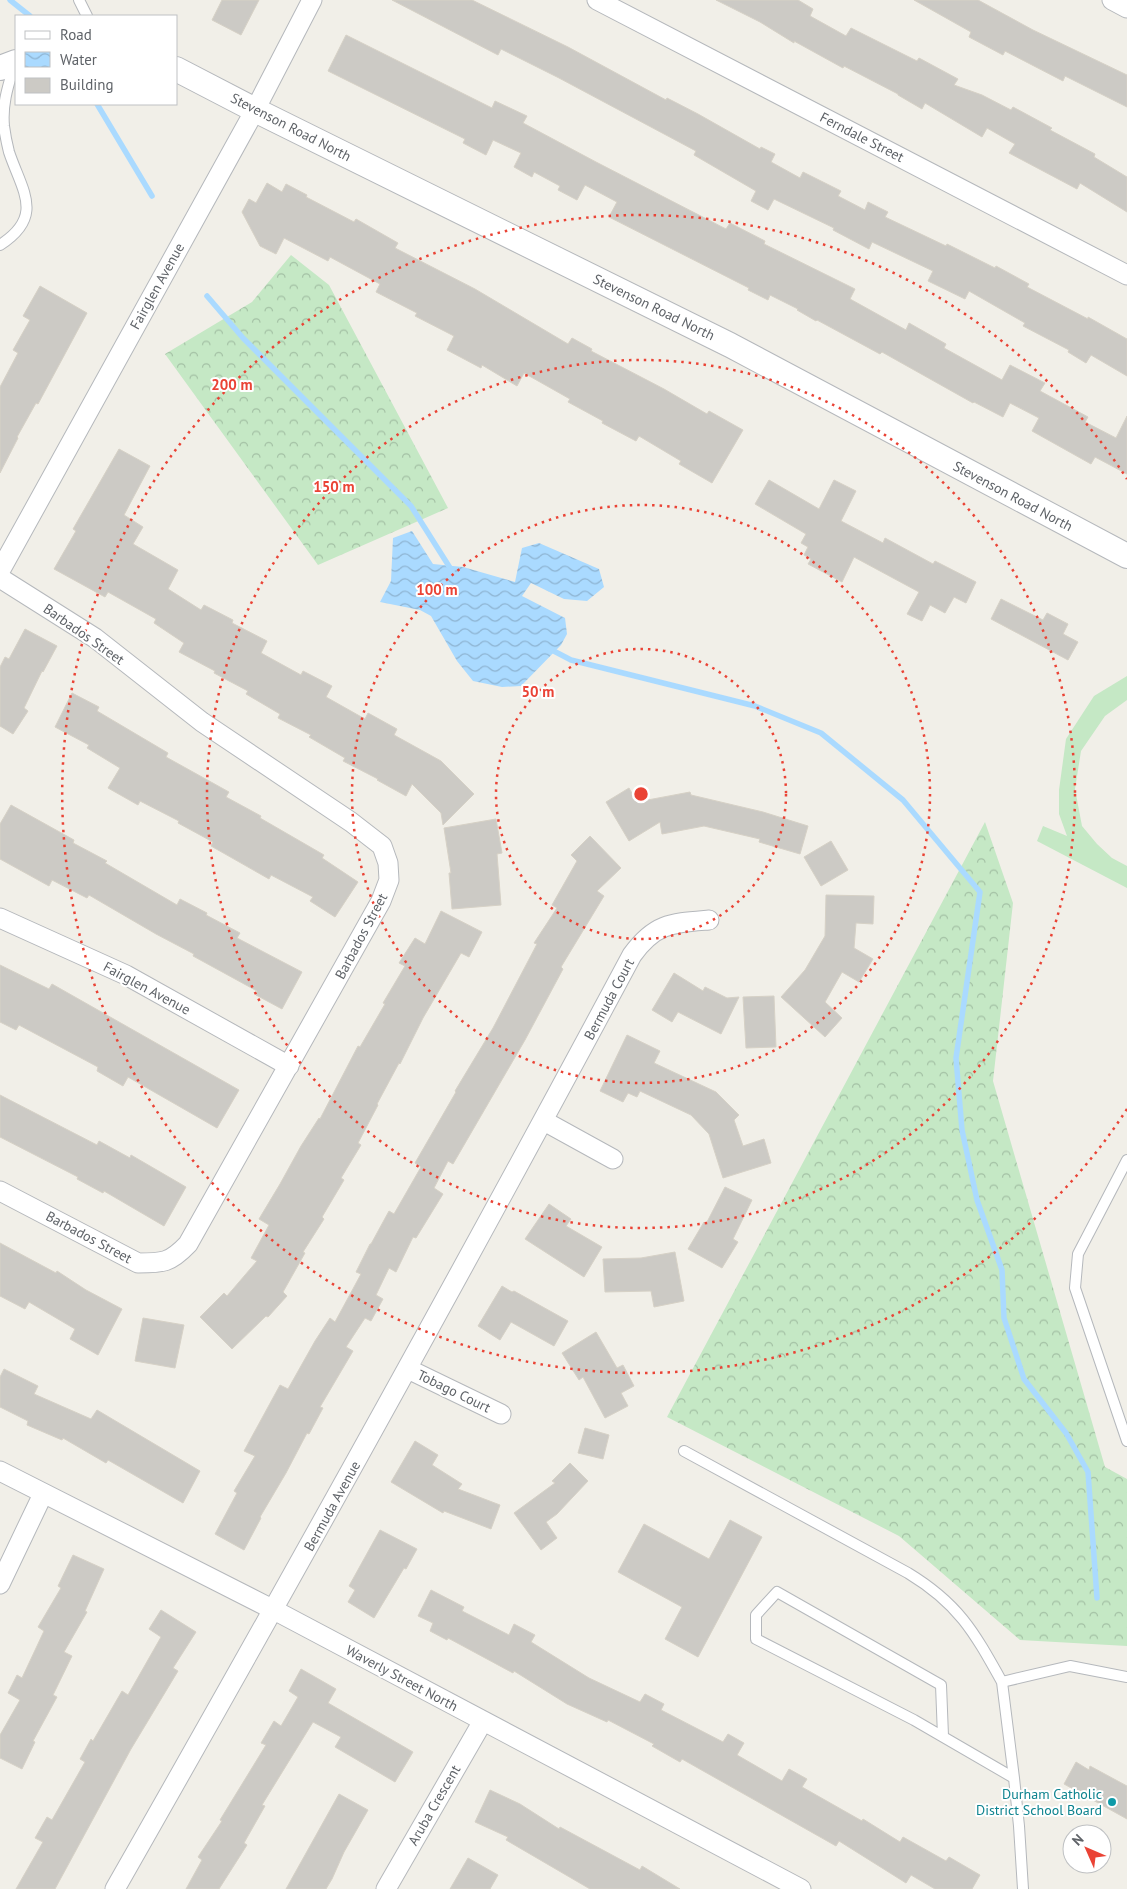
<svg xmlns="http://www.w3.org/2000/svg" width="1127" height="1889" viewBox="0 0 1127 1889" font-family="'PT Sans',sans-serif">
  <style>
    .grass { fill: #c5e8c5 }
    .forest { fill: url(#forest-crowns) }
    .water { fill: url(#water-waves) }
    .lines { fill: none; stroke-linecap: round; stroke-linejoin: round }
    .stream { stroke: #aadaff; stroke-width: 5.5 }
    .building { fill: #cccac5; stroke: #d6d1c6 }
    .service-casing { stroke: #b5b8bc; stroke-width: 12 }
    .minor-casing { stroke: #b5b8bc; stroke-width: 21 }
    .tertiary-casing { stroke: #b5b8bc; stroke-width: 26 }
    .service { stroke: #fff; stroke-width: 10 }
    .minor { stroke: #fff; stroke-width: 19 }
    .tertiary { stroke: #fff; stroke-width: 24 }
    .ring { fill: none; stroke: #ea4335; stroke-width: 2.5; stroke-dasharray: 2.5 5 }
    .culture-dot { fill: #0f9aa8; stroke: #fff; stroke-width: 2 }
    .labels { text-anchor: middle; stroke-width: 4; stroke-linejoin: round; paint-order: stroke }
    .street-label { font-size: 14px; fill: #5f6368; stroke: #fff }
    .culture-label { font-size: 14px; fill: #0d838f; stroke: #fff; text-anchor: end }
    .centre { fill: #ea4335; stroke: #fff; stroke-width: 2.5 }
    .ring-label { font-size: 15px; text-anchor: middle; font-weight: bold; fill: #ea4335; stroke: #fff; stroke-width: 4; stroke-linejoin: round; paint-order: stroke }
  </style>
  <defs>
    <pattern id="forest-crowns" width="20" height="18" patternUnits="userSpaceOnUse" patternTransform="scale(1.25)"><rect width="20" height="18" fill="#c5e8c5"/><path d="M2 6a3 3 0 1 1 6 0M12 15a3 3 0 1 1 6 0" fill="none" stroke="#a3c0a4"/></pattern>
    <pattern id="water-waves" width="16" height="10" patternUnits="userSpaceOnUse" patternTransform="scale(1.25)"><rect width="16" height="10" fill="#aadaff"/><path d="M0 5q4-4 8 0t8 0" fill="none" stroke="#8eb4d2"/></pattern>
  </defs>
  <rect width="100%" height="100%" fill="#f1efe8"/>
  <!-- grass -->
  <path class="grass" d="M1127,676V700L1105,716L1081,751L1075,789L1082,826L1097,844L1112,858L1127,866V888L1037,841L1043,826L1067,836L1059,814V790L1066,739L1094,696Z"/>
  <!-- forest -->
  <path class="forest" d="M291,255L329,285L448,508L318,565L165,354L252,302Z
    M985,822L1013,903L993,1081L1105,1467L1127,1479V1646L1020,1640L899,1536L667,1417Z"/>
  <!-- water -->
  <path class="water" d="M412,531L433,564L463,567L515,582L522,548L539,543L599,569L604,587L587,601L564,599L531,583L522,596L565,618L567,634L561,645L521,686L502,687L473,681L457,661L431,616L420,610L380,602L391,581L393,538Z"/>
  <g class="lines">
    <!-- stream -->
    <path class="stream" d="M10,0L30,16
      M97,104L152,196
      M207,296L243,338L411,506L452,571
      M548,648L571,660L755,706L821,733L903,800L980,892L956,1058L962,1130L977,1200L1002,1270L1004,1318L1024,1379L1066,1433L1088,1472L1097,1598"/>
  </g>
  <!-- building -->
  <path class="building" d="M222,0H259L241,35L212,20Z
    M392,0H472L568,47L666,100L667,98L698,114L760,149L761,147L775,154L771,162L800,178L803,172L841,191L838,196L865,210L868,202L888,212L885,217L946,246L947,244L995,268L996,266L1029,284L1027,287L1088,319V317L1127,339V376L1091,355L1086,363L1068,352L1069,350L1023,326L1025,323L969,291L965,299L928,281L933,271L872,242L869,249L833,230L834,228L774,199L768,210L751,201L756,191L694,155L696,151L559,78L501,49L498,55Z
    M716,0H798L813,9L810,16L846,36L851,28L917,61L919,58L958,79L954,85L982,95L1011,110L1013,107L1052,128L1050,130L1095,154L1094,157L1127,177V212L1080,183L1077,189L1009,153L1015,144L987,128L982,137L925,103L922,109L898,95V94L844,66L843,68L794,41V43L760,22Z
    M914,0H978L1033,30L1127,75V107L1065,76L1063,81L1005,51L1003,55L969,37L971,32Z
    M346,35L492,108L495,101L527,116L523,123L596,162L726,229L730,223L765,241L764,244L855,289L850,299L906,330L909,323L946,344L944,348L1002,380L1010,365L1045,383L1040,391L1088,417L1085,422L1116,438L1127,416V474L1095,457L1091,464L1032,431L1039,418L1010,403L1003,417L974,402L973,403L882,352L880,354L817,320L816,321L797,310L798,309L770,295L768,300L748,290L749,288L609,217L617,202L585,185L577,200L558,190L560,186L534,172L532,177L514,167L521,153L493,140L486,155L463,143L465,139L328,71Z
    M267,183L282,192L286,184L307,195L306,197L354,222L356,219L398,243L395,248L475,289L568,344L572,338L592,349L591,351L664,389L707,414L709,411L743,430L712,483L679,464L681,461L639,436L636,441L602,423L603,421L568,402L570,399L524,373L517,386L482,365L481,368L447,350L454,336L415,316L417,313L376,292L380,284L330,257L328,261L284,238L276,254L260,246L242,212L249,199L256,203Z
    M40,286L87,313L38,404L36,403L17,437L18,438L0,473V387L18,353L13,350L30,320L23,316Z
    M119,449L150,466L124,515L143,527L133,544L178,570L168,589L201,610L204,605L233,620L232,623L267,641L261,653L301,675L303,671L332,686L326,697L365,719L368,713L397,729L394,735L441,761L474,794L443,825L441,813L412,784L406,796L377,780L378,779L343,761L345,758L309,737L311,735L278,718L280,714L246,694L248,691L214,673L215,671L179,652L184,643L154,623L156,619L108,592L105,597L54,569L76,531L73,529Z
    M769,480L819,509L834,480L856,491L841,521L883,543L885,538L933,564L935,561L976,582L966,603L954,597L945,613L930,605L922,621L907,614L919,592L854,557L842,582L808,564L811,559L804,555L808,547L801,543L806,534L755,504Z
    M1001,599L1043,620L1047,613L1068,624L1063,634L1078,642L1068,660L991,619Z
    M25,629L57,646L43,672L42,671L24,708L28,711L13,734L0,726V667L5,657L9,659Z
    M72,693L99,707L97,711L168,753L166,757L229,792L226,797L261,816L260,818L324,855L322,858L358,882L335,917L310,901L313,897L271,875L269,879L211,846L213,842L178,823L179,821L140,801L138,805L108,788L120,768L87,748L89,745L55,727Z
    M629,788L637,802L690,792L691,795L763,812L808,826L800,854L759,842L760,839L704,826L662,834L660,822L629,841L606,802Z
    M11,805L74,840L73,843L107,861L105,863L177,905L180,899L207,913L206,915L240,933L237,938L302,972L282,1009L256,995L257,991L193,956L194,954L156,934L89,895L87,898L52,880L49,886L0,859V824Z
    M496,819L502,853L497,854L501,905L452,909L449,873H451L444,828Z
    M590,836L621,868L597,891L604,896L561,967L563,969L525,1040L453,1164L448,1161L434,1188L443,1194L416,1238L413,1237L396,1272L389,1268L376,1295L383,1299L371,1321L365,1318L346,1347L353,1351L320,1407L323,1408L309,1434L307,1433L286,1473L260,1517L261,1518L244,1550L215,1534L237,1493L234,1491L255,1456L244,1451L280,1385L288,1389L315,1341L330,1318L335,1322L361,1274L356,1272L370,1244H371L389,1211L394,1214L421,1167L415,1163L456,1092L455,1091L493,1028L537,944L534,943L557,908L552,905L577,861L571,855Z
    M831,841L848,870L821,886L804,857Z
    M826,895L874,896L873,924L856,923L854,948L873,959L859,982L842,972L825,1002L842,1018L825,1037L781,997L805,970L825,936Z
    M441,911L482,932L469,957L461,953L423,1018L400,1064L399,1063L377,1104L378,1105L358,1143L361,1145L341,1178L344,1180L322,1217L324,1219L303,1252L305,1253L283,1292L287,1296L268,1317L266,1316L232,1349L200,1317L224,1293L227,1296L257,1261L251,1258L269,1225L259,1219L280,1184L301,1146L319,1118L320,1119L358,1046L360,1047L385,1004L383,1003L405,966L399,963L415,938L425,944Z
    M0,965L49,989L52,984L239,1090L217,1128L128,1077L123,1086L97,1071L98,1067L19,1025L16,1030L0,1022Z
    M674,973L703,991L705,987L727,998L739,997L721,1034L678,1012L672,1022L652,1010Z
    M774,996L776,1047L746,1048L743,997Z
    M627,1035L660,1051L654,1063L716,1092L739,1115L734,1120L743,1146L764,1139L771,1163L723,1178L709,1134L691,1115L640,1091L637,1097L628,1093L623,1102L600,1091Z
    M0,1095L97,1145L99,1141L130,1158L131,1155L186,1187L164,1226L104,1191L103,1193L77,1179L78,1177L0,1137Z
    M725,1187L752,1200L733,1239L738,1242L722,1268L688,1249L704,1222L706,1224Z
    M549,1204L571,1219L566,1226L602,1247L584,1277L525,1239Z
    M0,1243L56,1273L57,1271L86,1290L122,1309L98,1355L70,1339L75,1329L29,1302L25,1309L0,1296Z
    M675,1252L684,1301L654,1307L651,1291L605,1292L603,1259L641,1258Z
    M502,1286L512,1292L514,1291L568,1321L554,1346L511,1322L500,1340L478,1326Z
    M143,1318L184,1325L175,1368L135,1361Z
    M596,1332L617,1368L623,1365L634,1386L621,1393L628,1406L605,1418L583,1377L579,1380L562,1353Z
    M4,1369L38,1386L34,1394L91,1419L97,1410L200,1471L183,1503L108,1460L106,1463L63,1438L62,1440L27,1425L28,1421L0,1407V1377Z
    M585,1428L609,1435L603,1459L578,1453Z
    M415,1441L438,1455L432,1465L462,1484L458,1489L500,1505L491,1529L444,1511L443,1513L391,1482Z
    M570,1463L588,1481L557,1514L546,1522L557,1538L541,1550L514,1513L555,1483L552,1481Z
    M730,1520L762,1537L698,1657L665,1639L682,1607L618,1572L644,1524L709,1559Z
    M380,1530L417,1549L406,1569L404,1568L374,1618L348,1602L355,1590L349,1586Z
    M73,1555L104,1569L85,1611L87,1612L64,1652L72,1656L53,1695L57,1697L33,1741L35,1742L22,1769L0,1758V1735L20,1700L8,1693L17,1675L22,1678L44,1631L38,1627L61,1588L58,1586Z
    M431,1590L464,1607L462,1611L509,1635L514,1624L535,1635L531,1642L589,1678L640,1702L645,1694L664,1704L661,1710L723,1742L728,1734L744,1743L737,1755L782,1781L789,1769L807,1779L802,1787L862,1821L863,1819L900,1842L903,1837L946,1861L949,1857L980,1875L972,1889H935L911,1875L906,1883L839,1841L836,1846L682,1759L680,1762L652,1746L654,1744L608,1720L607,1722L567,1704L514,1671L513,1673L448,1638L447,1640L430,1631L433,1623L418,1616Z
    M161,1610L196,1632L173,1668L178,1671L131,1749L55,1889H16L43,1842L35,1838L47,1817L52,1820L85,1762L80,1759L91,1739L93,1741L122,1691L128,1695L161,1637L149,1629Z
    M301,1669L336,1689L328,1703L413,1752L395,1782L335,1747L341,1737L313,1722L262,1805L265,1806L244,1843L247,1845L219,1889H186L202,1860L198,1857L222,1821L220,1820L266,1745L261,1743L274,1721L281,1726L298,1697L289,1691Z
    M1076,1762L1089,1770L1090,1766L1127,1786V1819L1064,1784Z
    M490,1790L520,1804L559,1829L560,1827L640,1870L642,1866L680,1889H590L506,1840L508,1837L475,1822Z
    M339,1794L368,1810L344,1852L332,1879L326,1889H286Z
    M468,1858L498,1875L490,1889H450Z"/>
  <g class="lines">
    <!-- service casing -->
    <g class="service-casing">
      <path id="service" d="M79,0L87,16
        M0,245C45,216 22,191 9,152C7,144 5,134 4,126C2,104 8,86 14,66
        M1127,1160L1078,1254L1075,1288L1127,1441
        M684,1451L908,1573C959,1604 974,1632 1002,1682
        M943,1736L941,1685L777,1592L756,1615V1639L914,1720L1014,1778L1002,1682L1070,1666L1127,1677
        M1014,1778L1019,1826L1023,1889"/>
    </g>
    <!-- minor casing -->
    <g class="minor-casing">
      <path id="minor" d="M597,0L1127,275
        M1112,0L1127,8
        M0,571L255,110L312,0
        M0,578L95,638L202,722L351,822L382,846L388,863L389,880L381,901L188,1244C170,1263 163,1263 138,1263L0,1191
        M0,918L126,975L289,1066
        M544,1121L613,1159
        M408,1369L501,1414
        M0,1471L274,1610L801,1889
        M0,1584L43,1494
        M115,1889C291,1580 464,1269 632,955C655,923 672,923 709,920
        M386,1889L483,1721"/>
    </g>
    <!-- tertiary casing -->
    <g class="tertiary-casing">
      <path id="tertiary" d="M0,68L16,62
        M176,69L255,110L730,345L1127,556"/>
    </g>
    <!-- service -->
    <use href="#service" class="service"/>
    <!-- minor -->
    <use href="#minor" class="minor"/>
    <!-- tertiary -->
    <use href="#tertiary" class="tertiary"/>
  </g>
  <!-- distance rings -->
  <g class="ring">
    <circle cx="641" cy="794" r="145"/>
    <circle cx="641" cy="794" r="289"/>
    <circle cx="641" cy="794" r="434"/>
    <path d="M1127 1109A579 579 0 1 1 1127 479"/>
  </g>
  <!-- markers -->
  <circle class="culture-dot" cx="1112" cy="1802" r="5"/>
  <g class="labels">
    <!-- street labels -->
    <g class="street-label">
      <text transform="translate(291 127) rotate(27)" y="5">Stevenson Road North</text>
      <text transform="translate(862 137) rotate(27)" y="5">Ferndale Street</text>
      <text transform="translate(157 286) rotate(-61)" y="5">Fairglen Avenue</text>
      <text transform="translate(654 307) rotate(26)" y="5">Stevenson Road North</text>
      <text transform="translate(1013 496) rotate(28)" y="5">Stevenson Road North</text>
      <text transform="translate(84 634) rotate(35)" y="5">Barbados Street</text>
      <text transform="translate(361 936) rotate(-62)" y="5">Barbados Street</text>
      <text transform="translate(147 988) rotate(28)" y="5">Fairglen Avenue</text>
      <text transform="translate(609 999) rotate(-62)" y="5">Bermuda Court</text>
      <text transform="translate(89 1237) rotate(28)" y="5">Barbados Street</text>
      <text transform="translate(454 1391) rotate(26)" y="5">Tobago Court</text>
      <text transform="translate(332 1506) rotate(-61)" y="5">Bermuda Avenue</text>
      <text transform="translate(402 1678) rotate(28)" y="5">Waverly Street North</text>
      <text transform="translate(434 1805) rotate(-60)" y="5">Aruba Crescent</text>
    </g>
    <!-- culture labels -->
    <g class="culture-label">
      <text x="1102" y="1799">Durham Catholic<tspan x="1102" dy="16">District School Board</tspan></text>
    </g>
  </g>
  <circle cx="641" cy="794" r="8" class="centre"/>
  <g class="ring-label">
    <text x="232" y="390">200 m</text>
    <text x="334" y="492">150 m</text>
    <text x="437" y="595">100 m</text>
    <text x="538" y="697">50 m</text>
  </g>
  <!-- legend -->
  <rect x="15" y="15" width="162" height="90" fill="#ffffff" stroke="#bfc1c3"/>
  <rect x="25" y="31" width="25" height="8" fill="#ffffff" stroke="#bfc1c3"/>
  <text x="60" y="40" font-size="15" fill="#5f6368">Road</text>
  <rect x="25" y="52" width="25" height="15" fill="url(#water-waves)" stroke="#bfc1c3"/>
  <text x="60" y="65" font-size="15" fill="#5f6368">Water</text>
  <rect x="25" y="78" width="25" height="15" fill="#cccac5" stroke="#bfc1c3"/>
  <text x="60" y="90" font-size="15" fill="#5f6368">Building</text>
  <!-- north arrow -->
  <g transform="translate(1087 1849) rotate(315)"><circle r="24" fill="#ffffff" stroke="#bfc1c3"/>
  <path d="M0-4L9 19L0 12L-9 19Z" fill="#ea4335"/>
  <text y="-8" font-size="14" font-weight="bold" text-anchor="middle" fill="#5f6368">N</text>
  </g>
</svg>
